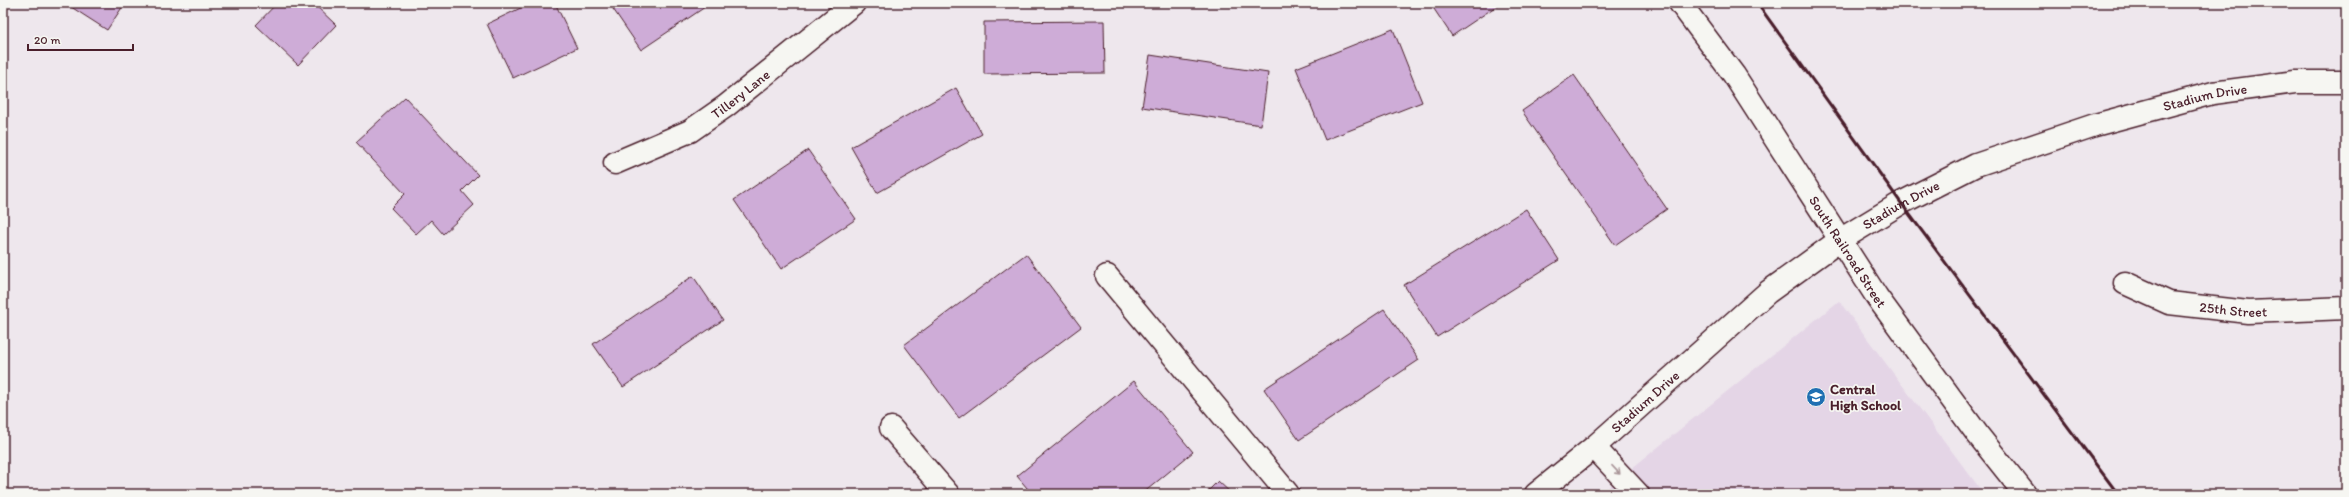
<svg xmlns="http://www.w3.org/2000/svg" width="2349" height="497" viewBox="0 0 2349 497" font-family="Itim,sans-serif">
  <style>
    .built { fill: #e4d5e6 }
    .building { fill: #ceacd7; stroke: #4a1f2b }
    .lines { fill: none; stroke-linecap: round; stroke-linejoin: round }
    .minor-casing { stroke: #4a1f2b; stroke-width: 25 }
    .minor { stroke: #f6f6f2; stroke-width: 22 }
    .rail { stroke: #4a1f2b; stroke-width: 3 }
    .oneway { stroke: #a99598 }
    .labels { text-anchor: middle; stroke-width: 3.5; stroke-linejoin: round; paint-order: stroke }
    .street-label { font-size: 14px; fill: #4a1f2b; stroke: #f6f6f2 }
    .poi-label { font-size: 14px; font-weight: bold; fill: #4a1f2b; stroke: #f6f6f2; text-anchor: start }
  </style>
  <rect width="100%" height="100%" fill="#eee7ed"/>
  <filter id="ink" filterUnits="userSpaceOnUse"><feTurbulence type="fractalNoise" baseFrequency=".025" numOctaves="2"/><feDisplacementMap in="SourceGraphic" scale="8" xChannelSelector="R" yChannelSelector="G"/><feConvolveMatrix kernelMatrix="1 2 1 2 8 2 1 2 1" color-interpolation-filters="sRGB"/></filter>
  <g filter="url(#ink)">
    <!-- built -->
    <path class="built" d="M1839,301L1984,494H1600Z"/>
    <!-- building -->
    <path class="building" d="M65,3H125L107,30Z
      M277,3H313L336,25L298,65L256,25Z
      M531,3H555L577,48L513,78L487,24Z
      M609,3H711L641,50Z
      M1430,3H1501L1452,36Z
      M1104,21L1105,73L984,74V22Z
      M1393,29L1422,102L1325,140L1296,68Z
      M1150,55L1268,73L1261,125L1142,107Z
      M1574,75L1667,209L1615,245L1522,111Z
      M956,88L982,134L877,193L851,147Z
      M405,97L478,175L462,191L474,205L443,234L431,220L416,234L391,208L405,194L356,142Z
      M808,150L856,219L781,269L734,200Z
      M1526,209L1559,260L1437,337L1404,285Z
      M1026,254L1081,327L959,418L904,345Z
      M693,276L723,320L623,387L593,344Z
      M1384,309L1419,360L1299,440L1264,389Z
      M1134,381L1193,452L1142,494H1032L1017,476Z
      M1218,481L1232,494H1205Z"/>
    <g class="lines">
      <!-- minor casing -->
      <g class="minor-casing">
        <g id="minor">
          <path id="s1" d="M1680,3L1734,75L1877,297L1978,435L2025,494"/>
          <path id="s2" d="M615,163L690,131L726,106L854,3"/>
          <path d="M1107,276L1288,494"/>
          <path id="s3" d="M2125,283L2169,303L2248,312L2346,308"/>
          <path d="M891,428L948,494"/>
          <path d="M1594,447L1638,494"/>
          <path id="s4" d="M1536,494L1594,447L1768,292L1840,240L1901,203L1976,165L2095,125L2213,93L2295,82H2346"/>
        </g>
      </g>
      <!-- minor -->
      <use href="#minor" class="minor"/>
      <!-- rail -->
      <path class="rail" d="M1757,3L1901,203L2118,494"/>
    </g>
    <!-- one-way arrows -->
    <defs><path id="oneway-shaft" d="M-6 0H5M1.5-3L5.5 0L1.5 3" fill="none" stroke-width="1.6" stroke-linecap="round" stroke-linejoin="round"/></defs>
    <use class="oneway" href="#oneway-shaft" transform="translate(1616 470) rotate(47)"/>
  </g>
  <!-- icons -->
  <defs>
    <g id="school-disc" transform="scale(1)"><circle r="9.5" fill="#1f6fb2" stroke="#f6f6f2"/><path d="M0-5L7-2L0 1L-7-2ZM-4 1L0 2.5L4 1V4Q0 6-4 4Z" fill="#fff"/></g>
  </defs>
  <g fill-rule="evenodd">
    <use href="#school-disc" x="1816" y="397"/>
  </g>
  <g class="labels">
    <!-- street labels -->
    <g class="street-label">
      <text dy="5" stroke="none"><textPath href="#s2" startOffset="144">Tillery Lane</textPath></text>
      <text dy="5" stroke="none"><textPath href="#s4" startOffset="791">Stadium Drive</textPath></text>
      <text dy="5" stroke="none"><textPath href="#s4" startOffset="467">Stadium Drive</textPath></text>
      <text dy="5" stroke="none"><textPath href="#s1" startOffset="300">South Railroad Street</textPath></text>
      <text dy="5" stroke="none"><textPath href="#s3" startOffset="113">25th Street</textPath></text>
      <text dy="5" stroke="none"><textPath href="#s4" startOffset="143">Stadium Drive</textPath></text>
    </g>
    <!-- poi labels -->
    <g class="poi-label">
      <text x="1830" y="394">Central<tspan x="1830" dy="16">High School</tspan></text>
    </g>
  </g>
  <!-- margin -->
  <rect width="2349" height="497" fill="none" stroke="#f6f6f2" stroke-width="16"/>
  <rect x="8" y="8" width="2333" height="481" fill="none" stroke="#4a1f2b" stroke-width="1.5" filter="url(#ink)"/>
  <!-- scale -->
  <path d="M28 44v6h105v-6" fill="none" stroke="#4a1f2b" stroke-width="2"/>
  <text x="34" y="44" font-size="12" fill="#4a1f2b" stroke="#f6f6f2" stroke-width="3" paint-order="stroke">20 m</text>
</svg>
